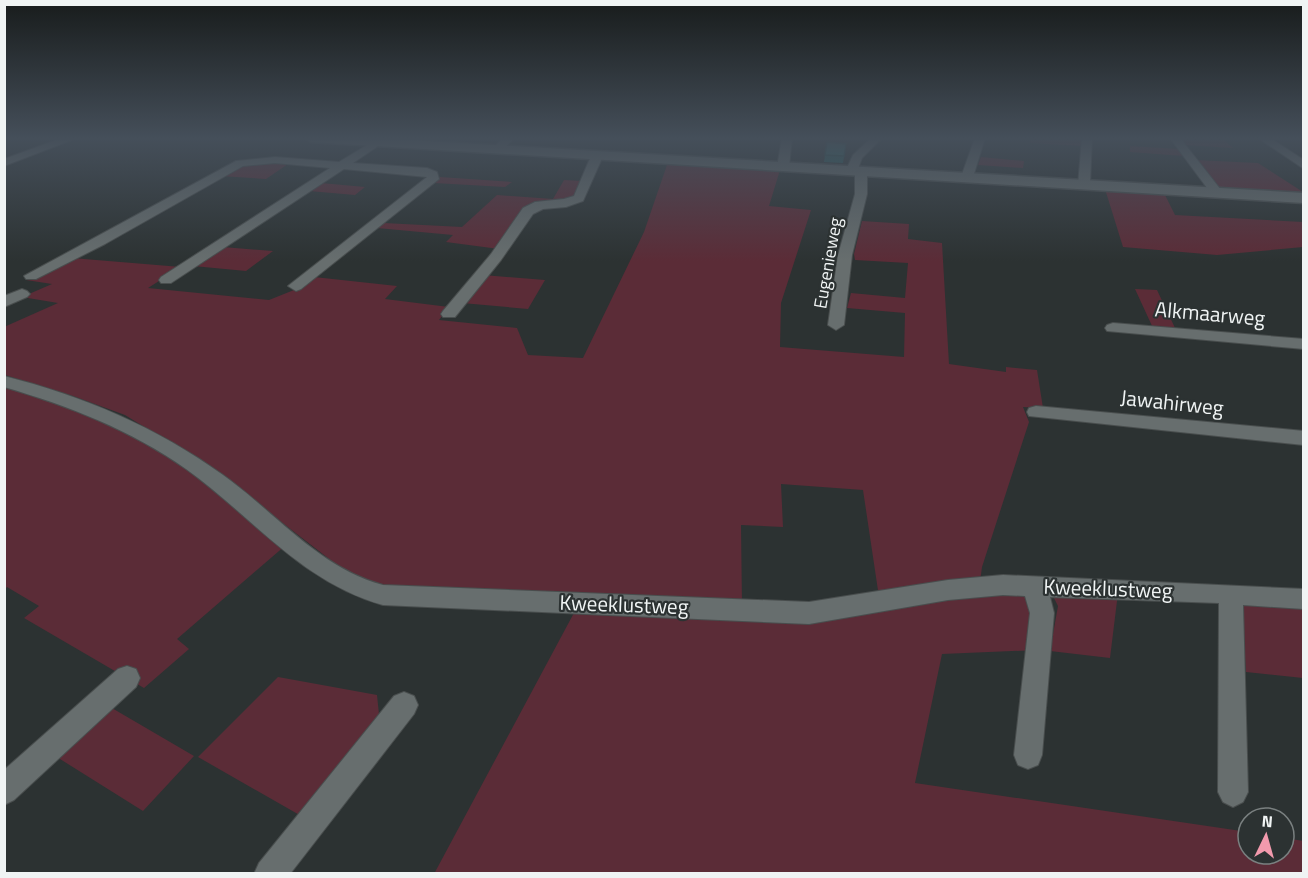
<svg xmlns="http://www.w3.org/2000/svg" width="1308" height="878" viewBox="0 0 1308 878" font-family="'Titillium Web',sans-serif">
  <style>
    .green { fill: #5b2c37 }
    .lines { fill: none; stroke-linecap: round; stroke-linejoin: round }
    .minor-casing { stroke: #494e4e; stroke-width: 2 }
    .tertiary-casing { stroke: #494e4e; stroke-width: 3 }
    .minor { fill: #676e6e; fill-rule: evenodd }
    .tertiary { fill: #676e6e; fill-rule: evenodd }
    .wall { fill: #225f5f }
    .building { fill: #286e6e; stroke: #1c4d4d; stroke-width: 1.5 }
    .labels { text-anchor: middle; stroke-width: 4.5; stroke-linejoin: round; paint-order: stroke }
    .far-street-label { font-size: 18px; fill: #f0f4f4; stroke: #2c3232 }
    .street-label { font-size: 21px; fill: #f0f4f4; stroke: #2c3232 }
  </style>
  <rect width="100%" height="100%" fill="#2c3232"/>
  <!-- green -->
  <path class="green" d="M1031,138H1085L1084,146L1030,143Z
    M1179,138H1222L1233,148L1184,145Z
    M1130,146L1179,149L1184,156L1130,152Z
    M981,157L1024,161L1023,168L978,165Z
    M1195,160L1258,163L1303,192V196L1225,190L1217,187Z
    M291,162L266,179L220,176L247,163Z
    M668,162L780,170L769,206L811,210L781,303L780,347L904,357L905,313L847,308L851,293L905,298L908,263L855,260L854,254L862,221L909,224L908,239L942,243L949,364L1006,372V367L1037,370L1043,408L1023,407L1029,422L982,567L980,582L879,597L863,490L781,484L783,527L741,525L742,606L376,586L337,565L214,470L125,415L73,396L5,375L4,327L58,303L22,297L52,284L26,280L72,258L181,267L148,288L269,300L299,288L314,277L397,286L385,299L449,307L439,320L517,328L528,355L583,358L644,232Z
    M440,177L512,182L505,187L434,183Z
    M564,180L583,181L576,198L537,204L499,249L446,242L453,235L377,228L384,223L462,227L497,195L553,199Z
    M321,183L365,187L355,195L309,191Z
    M1105,189L1164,193L1175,215L1303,222V247L1217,255L1123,247Z
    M223,247L273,251L246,271L193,266Z
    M483,275L545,280L528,309L462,303Z
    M1135,289L1157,290L1176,330L1153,328Z
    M4,385L68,405L160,446L286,545L177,639L189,649L144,688L24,618L39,606L7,587L5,589Z
    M1034,592L1039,650L942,654L915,783L1248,832V854H1284V838L1304,841L1303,874H434L575,611Z
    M1118,593L1110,658L1050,651L1058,606L1052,594Z
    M1241,599L1303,604V678L1246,672Z
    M278,677L377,695L380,724L303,817L198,757Z
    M105,704L194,756L143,811L52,754Z"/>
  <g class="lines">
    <!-- minor casing -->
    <g class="minor-casing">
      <path id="minor" d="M62,138H77L4,166V159Z
        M503,138H514L502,151H494L492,149Z
        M782,138H792L789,167L783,170L777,167Z
        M871,138H882L862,158L858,169H865L867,172V194L852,255L844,325L836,330L828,325L838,255L855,194V173L848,172L846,170L853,155Z
        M975,138H985L973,177L967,181L961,177Z
        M1082,138H1092L1090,185L1084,189L1078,185Z
        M1170,138H1180L1221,190L1223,193L1221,196H1213Z
        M1258,138H1270L1304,160V169Z
        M377,139L382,142L381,144L353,163L427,168L437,172L439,179L301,289L296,291L288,286L427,177L344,169L171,283H161L159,280L161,277L330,168L275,163L243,166L105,244L36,279H26L24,276L236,161L275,157L339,162Z
        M597,153L603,156L583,201L566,207L543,209L533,214L501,260L455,317H443L441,314L443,311L491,254L523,208L535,202L564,199L574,196L591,156Z
        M22,289L27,291L30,294L27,297L4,307V296Z
        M1113,323L1304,339V349L1107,331L1105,328L1107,325Z
        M4,376C84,396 156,427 223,475C275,512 319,568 383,585L809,602L948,580L1003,575L1304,589V609L1243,605L1248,792L1243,802L1233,807L1223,802L1218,792L1219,603L1050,597L1054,613L1042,755L1038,765L1028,769L1018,765L1014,755L1030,613L1025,596L1003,595L948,600L809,624L383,605C301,582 253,517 186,469C131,430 69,406 4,387Z
        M1036,406L1304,431V445L1029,416L1027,412L1029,408Z
        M127,666L136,669L140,678L136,687L14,800L4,805V770L118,669Z
        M404,692L414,696L418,705L414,714L290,874H254L259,863L394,696Z"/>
    </g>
    <!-- tertiary casing -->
    <g class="tertiary-casing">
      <path id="tertiary" d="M304,138H375L1304,193V203L311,142Z"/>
    </g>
    <!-- minor -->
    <use href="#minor" class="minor"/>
    <!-- tertiary -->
    <use href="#tertiary" class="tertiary"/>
  </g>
  <!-- wall -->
  <path class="wall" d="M827,142L846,144L843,163L824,162Z"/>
  <!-- building -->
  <path class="building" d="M827,142L846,144L844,156L825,155Z"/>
  <!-- sky -->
  <linearGradient id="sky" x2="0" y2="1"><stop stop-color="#181c1c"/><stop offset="0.53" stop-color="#454f5a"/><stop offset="1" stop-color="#454f5a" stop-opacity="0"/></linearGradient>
  <rect width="1308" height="261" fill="url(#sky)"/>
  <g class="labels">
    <!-- far-street labels -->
    <g class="far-street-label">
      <text transform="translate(828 263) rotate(-80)" y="6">Eugenieweg</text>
    </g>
    <!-- street labels -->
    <g class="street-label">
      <text transform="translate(1210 314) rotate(5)" y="7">Alkmaarweg</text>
      <text transform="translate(1172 403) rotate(6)" y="7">Jawahirweg</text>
      <text transform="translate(1108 589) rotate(2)" y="7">Kweeklustweg</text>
      <text transform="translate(624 605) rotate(2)" y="7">Kweeklustweg</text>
    </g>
  </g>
  <!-- border -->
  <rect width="1308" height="878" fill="none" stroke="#f0f4f4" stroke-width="12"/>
  <!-- north arrow -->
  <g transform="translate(1266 836) rotate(5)"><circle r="28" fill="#2c3232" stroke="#7a8080" stroke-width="1.5"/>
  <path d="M0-4.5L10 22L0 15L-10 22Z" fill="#f29aad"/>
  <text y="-9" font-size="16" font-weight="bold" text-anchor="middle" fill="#f0f4f4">N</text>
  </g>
</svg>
